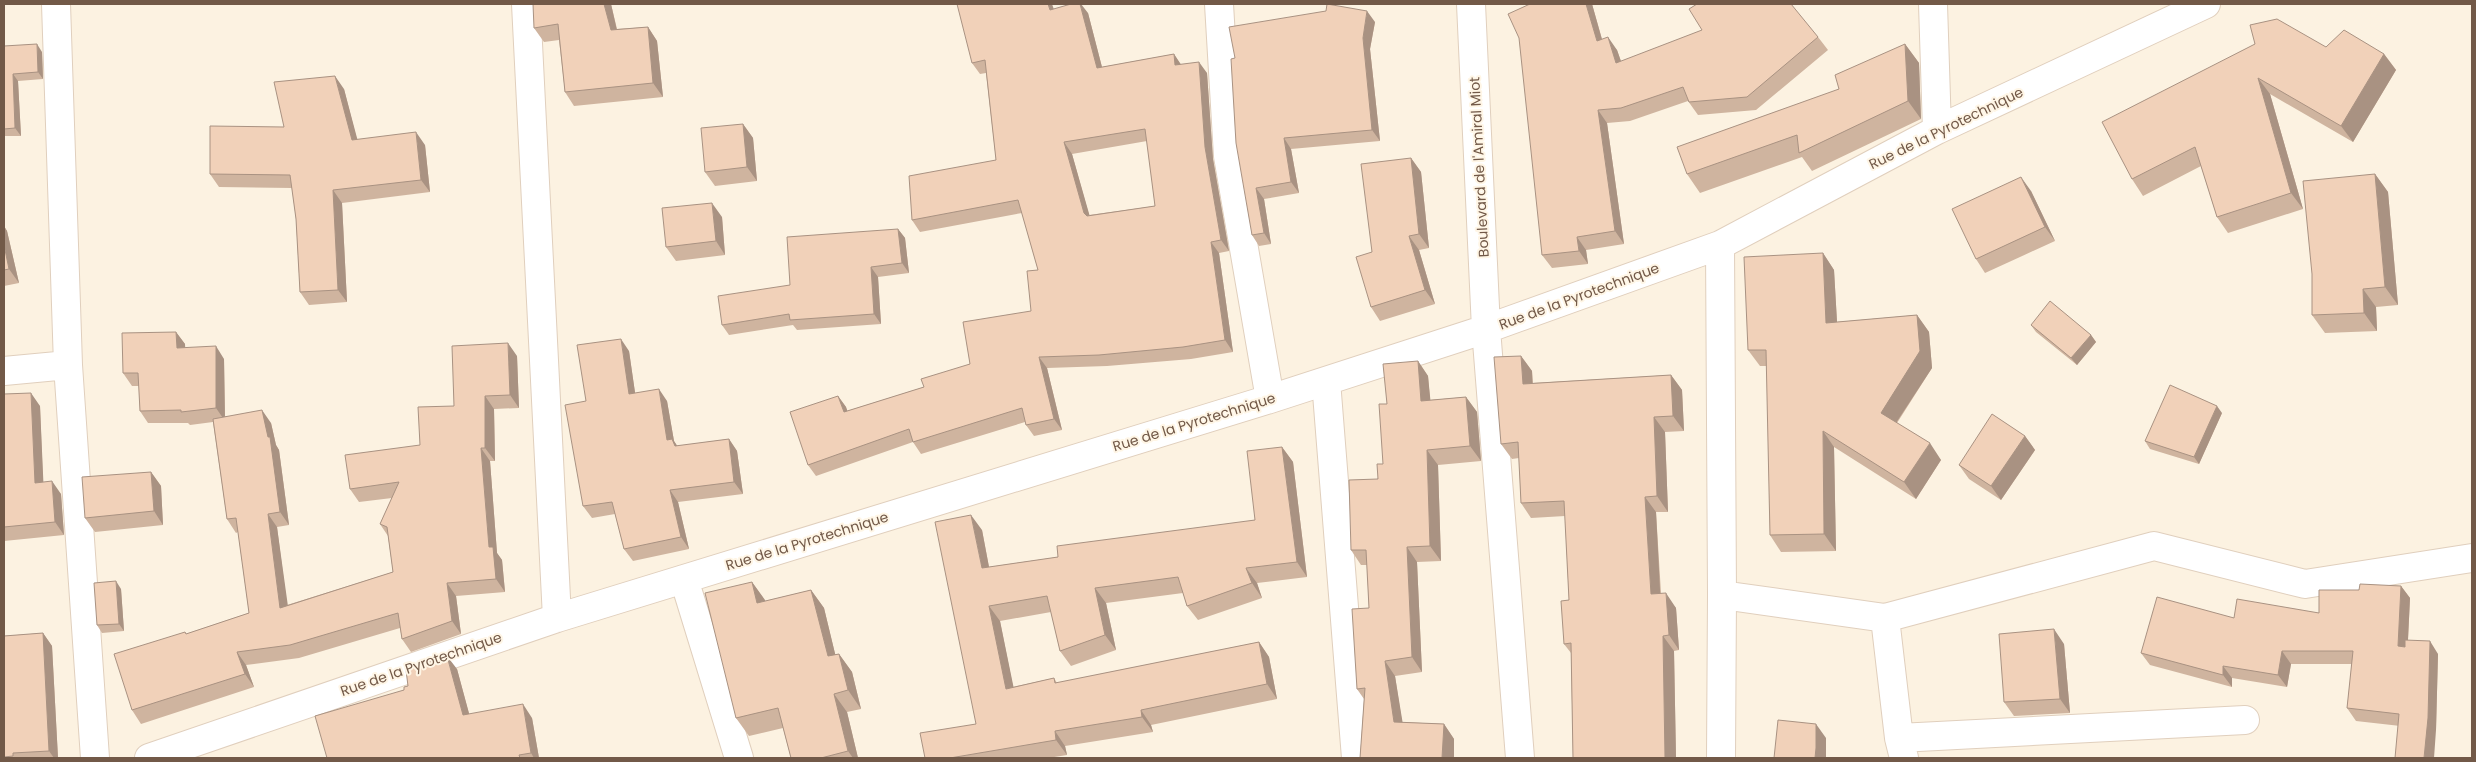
<svg xmlns="http://www.w3.org/2000/svg" width="2476" height="762" viewBox="0 0 2476 762" font-family="Poppins,sans-serif">
  <style>
    .lines { fill: none; stroke-linecap: round; stroke-linejoin: round }
    .minor-casing { stroke: #e0cfbd; stroke-width: 30 }
    .minor { stroke: #fff; stroke-width: 28 }
    .wall { fill: #cfb49f; fill-rule: evenodd }
    .shaded-wall { fill: #a99282 }
    .building { fill: #f1d1b9; stroke: #a99282; fill-rule: evenodd }
    .labels { text-anchor: middle; stroke-width: 4; stroke-linejoin: round; paint-order: stroke }
    .street-label { font-size: 14px; fill: #725948; stroke: #fff6e6 }
  </style>
  <rect width="100%" height="100%" fill="#fcf2e1"/>
  <g class="lines">
    <!-- minor casing -->
    <g class="minor-casing">
      <path id="minor" d="M56,4L68,365L95,758
        M526,4L557,618
        M1219,4L1228,156L1270,399
        M1471,4L1486,329L1520,758
        M1933,4L1937,130
        M1720,245L1722,595L1885,618L2154,546L2305,584L2472,558
        M4,371L68,365
        M1326,381L1356,758
        M684,579L739,758
        M1885,618L1899,738L1904,758
        M1899,738L2245,720
        M149,758L557,618L1270,399L1486,329L1720,245L1937,130L2206,4
        M1721,758L1722,595"/>
    </g>
    <!-- minor -->
    <use href="#minor" class="minor"/>
  </g>
  <!-- wall -->
  <path class="wall" d="M611,4L617,29L648,27L657,41L663,97L574,106L565,92L559,40L544,42L534,28Z
    M1530,4H1592L1602,39L1617,50L1621,61L1818,37L1828,50L1756,110L1698,115L1688,101L1630,121L1607,123L1624,244L1586,250L1588,264L1552,268L1542,255Z
    M1054,9L1088,13L1102,67L1174,54L1180,64L1207,73L1213,159L1229,251L1219,253L1233,352L1191,359L1107,366L1047,368L1062,430L1034,436L1026,425L1025,422L921,454L913,442L816,476L808,465L838,396L846,407L847,411L924,387L970,364L1031,311L1038,270L1022,213L920,232L912,220L996,160L986,73L980,74L972,63ZM1147,141L1155,206L1089,215L1072,154Z
    M1375,22L1370,49L1380,141L1291,149L1299,193L1264,199L1271,244L1259,246L1252,235L1235,58Z
    M1905,44L1919,63L1921,119L1812,171L1802,157L1700,193L1687,174L1839,89Z
    M2255,44L2326,47L2384,54L2396,70L2353,142L2270,94L2303,209L2228,233L2217,217L2201,166L2143,196L2132,179Z
    M4,46L42,52L43,79L18,81L21,136H4Z
    M344,89L357,140L425,145L430,192L342,203L347,302L309,305L300,292L296,219L292,188L219,187L210,174Z
    M743,124L753,138L757,181L715,186L705,172Z
    M1411,158L1421,172L1429,248L1419,250L1435,304L1380,321L1371,307L1372,252Z
    M2375,174L2388,192L2398,305L2376,307L2377,331L2325,333L2312,315Z
    M2031,191L2055,241L1985,273L1976,259Z
    M722,217L725,255L676,261L666,247Z
    M4,226L7,231L19,283L4,286Z
    M898,229L905,238L909,273L878,277L881,324L797,330L793,325L729,335L722,325L790,285Z
    M1823,253L1834,270L1837,322L1917,315L1929,332L1932,368L1897,423L1941,460L1916,499L1834,447L1836,551L1781,552L1770,535L1767,366H1760L1748,350Z
    M2031,325L2091,335L2096,342L2077,365L2036,332Z
    M176,332L185,344V348L224,359L225,416L271,423L276,445L279,450L289,525L277,527L287,605L393,572L388,536L380,524L392,498L359,502L350,489L420,445L454,406L517,356L519,408L494,409L495,461H490L497,553L502,560L505,592L456,596L461,634L411,652L402,639L400,628L299,658L246,665L254,687L141,724L132,710L185,632L186,634L249,613L238,532L236,533L227,519L213,422L190,425L188,423H148L140,411L139,386H132L123,373Z
    M629,351L635,393L667,401L674,441L677,446L729,439L737,451L743,494L678,502L689,549L633,561L624,549L615,514L592,518L583,506L586,401Z
    M1521,356L1532,371L1533,383L1671,375L1682,390L1684,431L1665,432L1668,512H1656L1661,593L1676,608L1679,650L1674,651L1676,758H1573L1571,653L1564,644L1569,600L1565,516L1531,518L1521,503L1519,458L1512,459L1501,444Z
    M1418,361L1428,376L1430,400L1466,397L1477,412L1481,461L1438,465L1441,561L1417,562L1422,672L1395,676L1402,722L1444,724L1454,739V758H1360L1364,699L1357,689L1369,608L1367,565H1361L1351,550L1383,464L1387,404Z
    M4,394L40,406L43,482L61,494L64,535L4,541Z
    M2222,413L2199,464L2150,449L2145,441Z
    M2025,436L2035,450L2001,500L1969,479L1959,465Z
    M1282,447L1293,462L1307,577L1257,583L1262,598L1198,620L1187,606L1183,593L1106,603L1116,650L1071,666L1060,651L1051,612L1000,621L1013,687L1054,678L1057,683L1259,642L1269,657L1277,699L1151,725L1153,732L1065,746L1067,755L1048,758H925L976,724L982,530L989,567L1058,557L1255,520Z
    M151,472L161,486L163,525L95,532L85,518Z
    M752,582L765,601L811,590L824,608L835,654H839L852,672L861,709L847,712L858,758H791L783,728L749,736L736,718Z
    M2401,586L2410,598L2408,640L2438,654L2436,730L2356,721L2347,708L2352,664H2291L2287,687L2232,678V687L2150,665L2141,653L2234,618L2319,613L2359,590Z
    M121,589L124,631L102,633L97,625Z
    M43,633L52,646L58,758H4V636Z
    M2064,644L2070,713L2014,716L2004,702Z
    M457,669L469,714L532,718L539,758H327L404,690Z"/>
  <!-- shaded-wall -->
  <path class="shaded-wall" d="M604,4H611L620,44L611,30Z
    M1048,4H1052L1058,21L1050,10Z
    M1080,4H1081L1088,13L1105,79L1097,68Z
    M1586,4H1592L1606,54L1597,41Z
    M1367,11L1375,22L1370,49L1380,141L1372,130L1363,38Z
    M648,27L657,41L663,97L653,83Z
    M1608,37L1617,50L1626,76L1616,63Z
    M37,44L42,52L43,79L38,72Z
    M1905,44L1919,63L1921,119L1908,101Z
    M1174,54L1182,66L1175,65Z
    M2384,54L2396,70L2353,142L2341,126Z
    M1199,62L1207,73L1213,159L1229,251L1221,240L1205,147Z
    M13,74L18,81L21,136L15,128Z
    M335,76L344,89L361,153L352,140Z
    M2258,78L2270,94L2303,209L2291,193Z
    M1598,110L1607,123L1624,244L1615,231Z
    M743,124L753,138L757,181L747,167Z
    M416,132L425,145L430,192L421,180Z
    M1284,138L1291,149L1299,193L1291,182Z
    M1064,142L1072,154L1092,224L1084,213Z
    M1411,158L1421,172L1429,248L1419,234Z
    M2375,174L2388,192L2398,305L2385,287Z
    M2021,177L2031,191L2055,241L2045,227Z
    M1256,188L1264,199L1271,244L1264,233Z
    M333,190L342,203L347,302L338,290Z
    M712,203L722,217L725,255L716,241Z
    M4,226L7,231L19,283L9,269L4,245Z
    M898,229L905,238L909,273L902,263Z
    M1409,236L1419,250L1435,304L1425,290Z
    M1577,237L1586,250L1588,264L1579,251Z
    M1211,242L1219,253L1233,352L1225,340Z
    M1823,253L1834,270L1838,339L1826,323Z
    M871,267L878,277L881,324L874,314Z
    M2363,289L2376,307L2377,331L2364,313Z
    M1917,315L1929,332L1932,368L1892,429L1881,413Z
    M176,332L185,344L186,361L177,348Z
    M2091,335L2096,342L2077,365L2071,358Z
    M621,339L629,351L637,406L629,394Z
    M508,343L517,356L519,408L510,395Z
    M216,346L224,359L225,421L216,408Z
    M1521,356L1532,371L1533,399L1523,384Z
    M1039,357L1047,368L1062,430L1054,419Z
    M1418,361L1428,376L1432,416L1421,401Z
    M1671,375L1682,390L1684,431L1673,416Z
    M659,389L667,401L674,441L680,450L667,440Z
    M31,393L40,406L44,496L35,483Z
    M485,396L494,409L495,461L485,448Z
    M838,396L846,407L852,424L844,412Z
    M1466,397L1477,412L1481,461L1470,446Z
    M2217,406L2222,413L2199,464L2194,457Z
    M262,410L271,423L276,445L279,450L289,525L280,512Z
    M1654,417L1665,432L1668,512L1657,496Z
    M1823,431L1834,447L1836,551L1824,534Z
    M2025,436L2035,450L2001,500L1991,486Z
    M729,439L737,451L743,494L734,482Z
    M1930,443L1941,460L1916,499L1904,482Z
    M1282,447L1293,462L1307,577L1297,562Z
    M481,448L490,461L497,553L502,560L505,592L496,579L489,547Z
    M1427,450L1438,465L1441,561L1430,546Z
    M151,472L161,486L163,525L154,511Z
    M52,481L61,494L64,535L55,522Z
    M670,490L678,502L689,549L681,537Z
    M1645,497L1656,512L1661,609L1651,594Z
    M268,514L277,527L290,621L280,608Z
    M971,515L982,530L992,583L982,568Z
    M1407,547L1417,562L1422,672L1412,657Z
    M1246,568L1257,583L1262,598L1252,583Z
    M116,581L121,589L124,631L119,624Z
    M752,582L765,600L770,622L757,603Z
    M447,583L456,596L461,634L452,621Z
    M2401,586L2410,598L2407,659L2398,646Z
    M1095,588L1106,603L1116,650L1105,635Z
    M811,590L824,608L840,674L828,656Z
    M1666,593L1676,608L1679,650L1669,635Z
    M989,606L1000,621L1017,704L1006,689Z
    M2054,629L2064,644L2070,713L2060,699Z
    M43,633L52,646L58,758H54L49,751Z
    M1663,636L1674,651L1676,758H1665Z
    M2430,641L2438,654L2436,730L2434,758H2424Z
    M1259,642L1269,657L1277,699L1267,684Z
    M2282,651L2291,664L2287,687L2278,675Z
    M237,652L246,665L254,687L245,674Z
    M839,654L852,672L861,709L848,690Z
    M447,656L457,669L473,728L463,715Z
    M1385,661L1395,676L1405,737L1394,722Z
    M2223,666L2232,678V687L2223,675Z
    M834,694L847,712L858,758H853L848,751Z
    M523,704L532,718L539,758H534L531,753Z
    M1141,710L1151,725L1153,732L1142,717Z
    M1444,724L1454,739V758H1442Z
    M1816,724L1826,738V758H1815Z
    M1055,731L1065,746L1067,755L1056,740Z"/>
  <!-- building -->
  <path class="building" d="M533,4H604L611,30L648,27L653,83L565,92L558,24L534,28Z
    M957,4H1048L1050,10L1071,4H1080L1097,68L1174,54L1175,65L1199,62L1205,147L1221,240L1211,242L1225,340L1183,347L1099,355L1039,357L1054,419L1026,425L1022,408L913,442L909,429L808,465L790,412L838,396L844,412L924,387L921,379L970,364L963,322L1031,311L1027,271L1038,270L1018,200L912,220L909,176L996,160L985,60L972,63ZM1145,129L1155,206L1087,216L1084,213L1064,142Z
    M1327,4L1367,11L1363,38L1372,130L1284,138L1291,182L1256,188L1264,233L1252,235L1236,143L1231,59L1235,58L1229,27L1326,11Z
    M1530,4H1586L1597,41L1608,37L1616,63L1702,30L1689,9L1697,4H1791L1818,37L1747,97L1689,102L1683,87L1621,108L1598,110L1615,231L1577,237L1579,251L1542,255L1519,38L1508,14Z
    M2277,19L2326,47L2344,30L2384,54L2341,126L2258,78L2291,193L2217,217L2195,147L2132,179L2102,122L2255,44L2250,25Z
    M37,44L38,72L13,74L15,128L4,129V46Z
    M1905,44L1908,101L1799,153L1797,135L1687,174L1677,147L1839,89L1835,75Z
    M335,76L352,140L416,132L421,180L333,190L338,290L300,292L296,219L290,175L210,174V126L284,127L274,82Z
    M743,124L747,167L705,172L701,128Z
    M1411,158L1419,234L1409,236L1425,290L1371,307L1356,257L1372,252L1361,164Z
    M2375,174L2385,287L2363,289L2364,313L2312,315V274L2303,181Z
    M2021,177L2045,227L1976,259L1952,209Z
    M712,203L716,241L666,247L662,208Z
    M898,229L902,263L871,267L874,314L790,320L789,314L722,325L718,296L790,285L787,237Z
    M4,245L9,269L4,270Z
    M1823,253L1826,323L1917,315L1920,351L1881,413L1930,443L1904,482L1823,431L1824,534L1770,535L1766,350H1748L1744,257Z
    M2050,301L2091,335L2071,358L2031,325Z
    M176,332L177,348L216,346V408L181,412V410L140,411L138,373H123L122,333Z
    M621,339L629,394L659,389L667,440L672,439L675,446L729,439L734,482L670,490L681,537L624,549L612,502L583,506L565,405L586,401L577,345Z
    M508,343L510,395L485,396V448H481L489,547H493L496,579L447,583L452,621L402,639L398,613L290,645L237,652L245,674L132,710L114,654L185,632L186,634L249,613L236,518L227,519L213,419L262,410L268,437H270L280,512L268,514L280,608L393,572L387,527L380,524L399,482L350,489L345,455L420,445L418,407L454,406L452,346Z
    M1521,356L1523,384L1671,375L1673,416L1654,417L1657,496L1645,497L1651,594L1666,593L1669,635L1663,636L1665,758H1573L1571,643L1564,644L1561,601L1569,600L1564,501L1521,503L1518,442L1501,444L1494,357Z
    M1418,361L1421,401L1466,397L1470,446L1427,450L1430,546L1407,547L1412,657L1385,661L1394,722L1444,724L1442,758H1360L1365,688L1357,689L1352,609L1369,608L1366,550H1351L1349,480L1378,479L1377,464H1383L1379,404H1387L1383,364Z
    M2170,385L2217,406L2194,457L2145,441Z
    M31,393L35,483L52,481L55,522L4,527V394Z
    M1992,414L2025,436L1991,486L1959,465Z
    M1282,447L1297,562L1246,568L1252,583L1187,606L1178,577L1095,588L1105,635L1060,651L1047,596L989,606L1006,689L1054,678L1055,683L1259,642L1267,684L1141,710L1142,717L1055,731L1056,740L950,758H925L920,733L976,724L935,522L971,515L982,568L1058,557L1057,546L1255,520L1247,451Z
    M151,472L154,511L85,518L82,477Z
    M116,581L119,624L97,625L94,583Z
    M752,582L757,603L811,590L828,656L839,654L848,690L834,694L848,751L821,758H791L778,708L736,718L705,593Z
    M2360,584L2401,586L2398,646L2405,647V640L2430,641L2428,718L2424,758H2395L2399,714L2347,708L2353,651H2282L2278,675L2223,666V675L2141,653L2157,597L2234,618L2237,599L2319,613V590H2359Z
    M2054,629L2060,699L2004,702L1999,634Z
    M43,633L49,751L13,753V756L4,757V636Z
    M447,656L463,715L523,704L531,753L519,755L520,758H327L315,716L404,690V687L408,686L406,670Z
    M1778,720L1816,724V748L1815,758H1774Z"/>
  <g class="labels">
    <!-- street labels -->
    <g class="street-label">
      <text transform="translate(1946 128) rotate(-26)" y="5">Rue de la Pyrotechnique</text>
      <text transform="translate(1479 167) rotate(-93)" y="5">Boulevard de l'Amiral Miot</text>
      <text transform="translate(1579 296) rotate(-20)" y="5">Rue de la Pyrotechnique</text>
      <text transform="translate(1194 422) rotate(-17)" y="5">Rue de la Pyrotechnique</text>
      <text transform="translate(807 541) rotate(-17)" y="5">Rue de la Pyrotechnique</text>
      <text transform="translate(421 664) rotate(-19)" y="5">Rue de la Pyrotechnique</text>
    </g>
  </g>
  <!-- border -->
  <rect width="2476" height="762" fill="none" stroke="#725948" stroke-width="10"/>
</svg>
